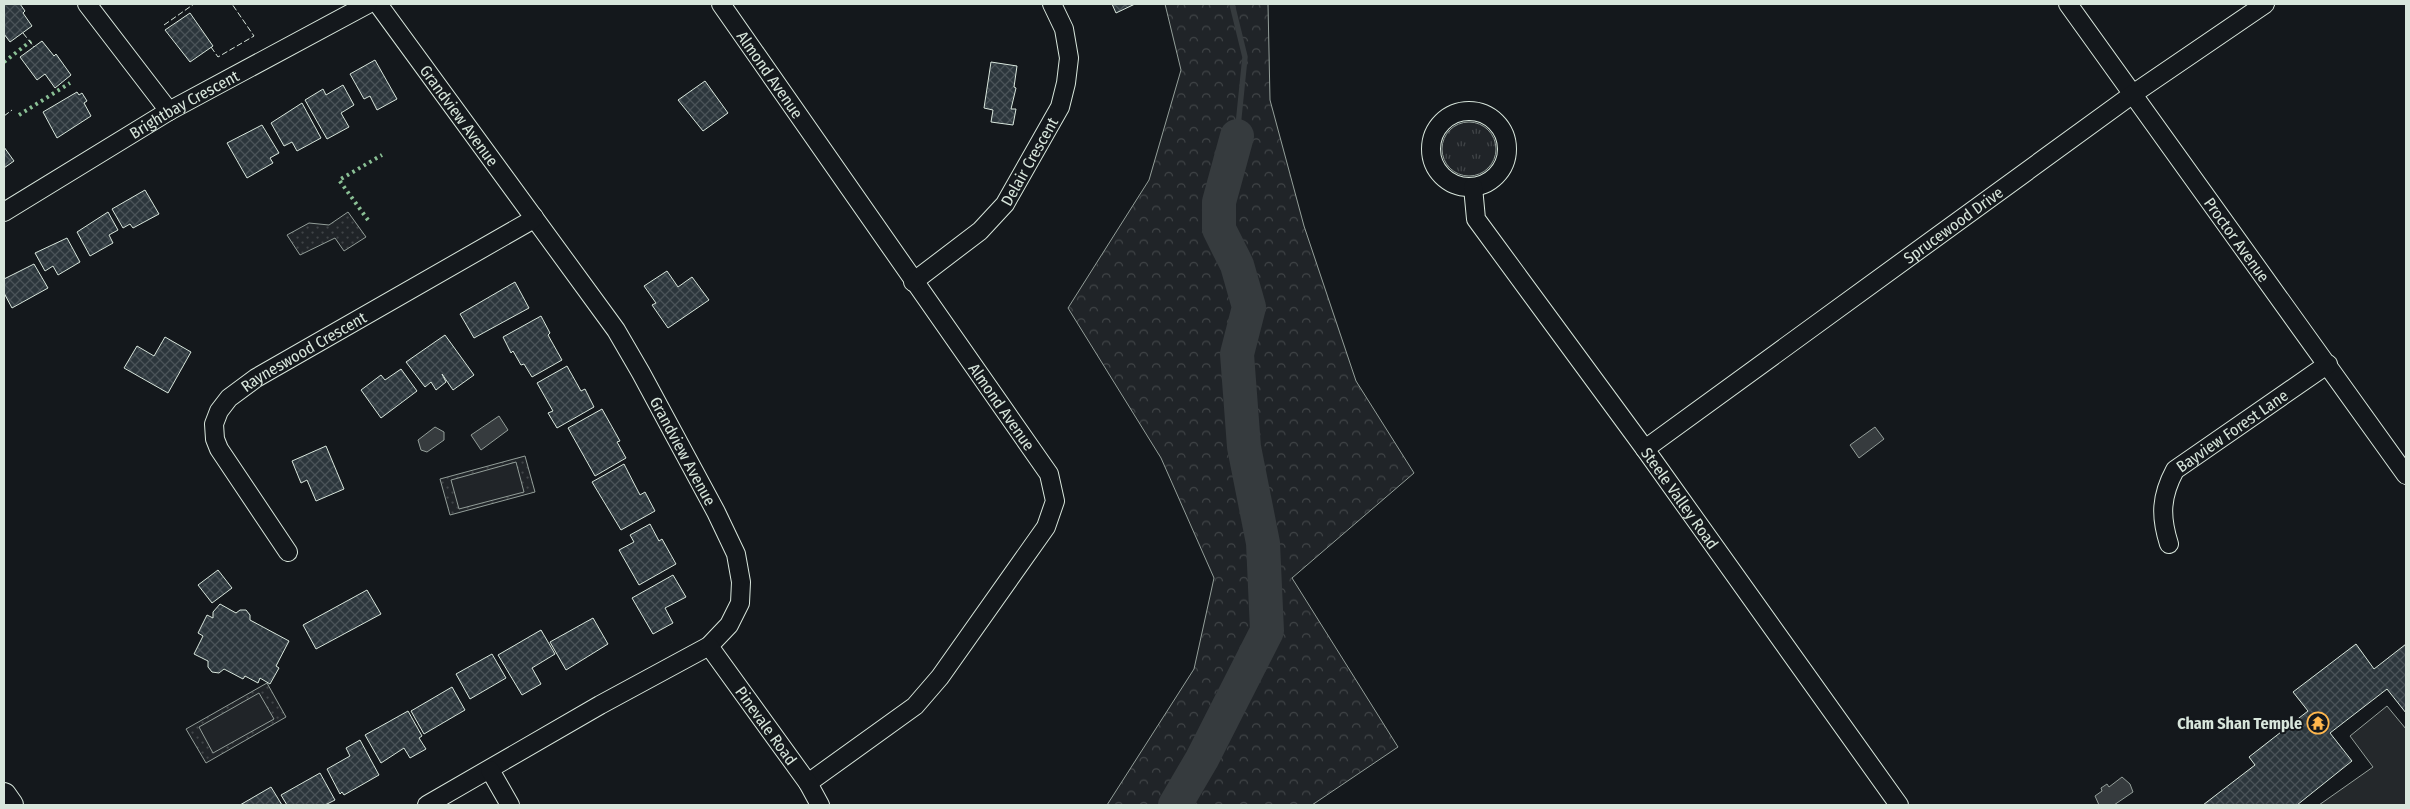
<svg xmlns="http://www.w3.org/2000/svg" width="2410" height="809" viewBox="0 0 2410 809" font-family="'Fira Sans Condensed',sans-serif">
  <style>
    .grass { fill: url(#grass-tufts); stroke: #939e99 }
    .forest { fill: url(#forest-crowns); stroke: #939e99 }
    .park { fill: url(#park-dots); stroke: #939e99 }
    .garden { fill: #202428; stroke: #939e99 }
    .parking { fill: #24282b; stroke: #939e99 }
    .water { fill: #363b3e; stroke: #939e99 }
    .lines { fill: none; stroke-linecap: round; stroke-linejoin: round }
    .stream { stroke: #363b3e; stroke-width: 5.5 }
    .river { stroke: #363b3e; stroke-width: 34 }
    .building { fill: url(#building-cross-hatch); stroke: #d8e6dc }
    .minor-casing { stroke: #d8e6dc; stroke-width: 20 }
    .secondary-casing { stroke: #d8e6dc; stroke-width: 26 }
    .minor { stroke: #14181c; stroke-width: 18 }
    .secondary { stroke: #14181c; stroke-width: 24 }
    .hedge { stroke: #8ac095; stroke-width: 4; stroke-dasharray: 2.5 4; stroke-linecap: butt }
    .fence { stroke: #d8e6dc; stroke-width: 1; stroke-dasharray: 6 2.5; stroke-linecap: butt }
    .labels { text-anchor: middle; stroke-width: 4; stroke-linejoin: round; paint-order: stroke }
    .street-label { font-size: 16px; fill: #d8e6dc; stroke: #14181c }
    .poi-label { font-size: 16px; font-weight: bold; fill: #d8e6dc; stroke: #14181c; text-anchor: end }
  </style>
  <defs>
    <pattern id="grass-tufts" width="24" height="20" patternUnits="userSpaceOnUse" patternTransform="scale(1.25)"><rect width="24" height="20" fill="#202428"/><path d="M3 7l-1-3M5 7V3M7 7l1-3M15 17l-1-3M17 17v-4M19 17l1-3" fill="none" stroke="#404447"/></pattern>
    <pattern id="forest-crowns" width="20" height="18" patternUnits="userSpaceOnUse" patternTransform="scale(1.25)"><rect width="20" height="18" fill="#202428"/><path d="M2 6a3 3 0 1 1 6 0M12 15a3 3 0 1 1 6 0" fill="none" stroke="#404447"/></pattern>
    <pattern id="park-dots" width="8" height="8" patternUnits="userSpaceOnUse" patternTransform="scale(1.25)"><rect width="8" height="8" fill="#202428"/><path d="M2 2h.1M6 6h.1" fill="none" stroke="#404447" stroke-width="1.8" stroke-linecap="round"/></pattern>
    <pattern id="building-cross-hatch" width="8" height="8" patternUnits="userSpaceOnUse" patternTransform="scale(1.25)"><rect width="8" height="8" fill="#2c363c"/><path d="M0 0l8 8M0 8l8-8" fill="none" stroke="#4a5358"/></pattern>
  </defs>
  <rect width="100%" height="100%" fill="#14181c"/>
  <!-- grass -->
  <path class="grass" d="M1442 149a27 27 0 1 1 54 0a27 27 0 1 1-54 0Z"/>
  <!-- forest -->
  <path class="forest" d="M1165,4H1268L1270,100L1304,226L1356,381L1414,473L1292,578L1398,747L1312,805H1107L1194,669L1214,578L1161,458L1068,308L1149,180L1181,70Z"/>
  <!-- park -->
  <path class="park" d="M348,212L366,237L344,251L335,238L300,255L287,235L309,223L329,225Z
    M525,456L535,492L450,515L440,479Z
    M267,683L286,717L206,763L186,729Z"/>
  <!-- garden -->
  <path class="garden" d="M516,462L524,492L459,509L451,480Z
    M259,693L274,719L213,753L199,727Z"/>
  <!-- parking -->
  <path class="parking" d="M2387,706L2406,729V805H2319L2373,767L2350,736Z"/>
  <!-- water -->
  <path class="water" d="M499,416L508,430L481,450L471,435Z
    M435,427L444,432V440L427,452L421,450L418,440Z
    M1875,427L1884,439L1859,458L1850,445Z
    M2122,777L2130,784L2133,792L2114,805H2099L2095,796L2102,791L2101,788L2107,784L2109,787Z"/>
  <g class="lines">
    <!-- stream -->
    <path class="stream" d="M1232,4L1245,57L1237,136"/>
    <!-- river -->
    <path class="river" d="M1175,805L1202,759L1267,631L1263,543L1244,447L1237,354L1249,307L1237,265L1219,229V202L1237,136"/>
  </g>
  <!-- building -->
  <path class="building" d="M4,4H20L25,11L23,13L32,26L10,42L4,34Z
    M1112,4H1135L1116,13Z
    M190,13L213,46L190,62L165,30Z
    M42,41L54,56L56,54L71,75L55,88L45,74L37,80L20,57Z
    M375,60L397,99L377,110L370,96L364,99L350,74Z
    M991,62L1017,66L1014,87L1016,88L1011,109H1016L1013,125L991,122L993,110L984,108Z
    M705,81L728,113L703,131L678,100Z
    M343,85L354,105L341,113L349,127L327,139L305,100L323,89L326,95Z
    M77,92L79,95L82,93L87,101L84,103L91,116L57,138L43,112Z
    M302,103L321,138L297,151L292,142L284,146L271,123Z
    M262,125L279,153L270,158L273,163L247,178L227,143Z
    M4,147L14,161L4,168Z
    M145,190L159,214L133,228L130,224L123,228L112,209Z
    M108,212L118,230L109,235L113,243L90,256L77,232Z
    M67,238L80,262L58,275L53,266L45,271L35,253Z
    M34,264L48,288L12,308L4,293V279Z
    M667,271L678,287L692,277L709,300L668,328L652,305L656,303L644,286Z
    M515,282L529,308L474,338L460,314Z
    M541,316L550,333L548,335L562,360L532,377L524,364L521,365L513,351L511,353L503,337Z
    M445,335L474,375L453,390L442,374L446,382L436,390L431,382L425,387L406,362Z
    M165,337L191,352L168,393L124,368L137,346L154,356Z
    M567,366L581,391L585,389L594,407L557,428L548,413L553,411L537,383Z
    M401,369L417,391L381,418L361,390L381,375L385,380Z
    M602,409L620,441L617,442L626,458L595,476L568,428Z
    M326,446L344,489L316,501L307,480L301,483L292,461Z
    M624,464L640,495L645,492L655,511L621,530L592,482Z
    M650,524L659,541L662,539L676,564L639,585L619,550L634,542L630,535Z
    M218,570L232,588L212,603L198,585Z
    M673,575L686,597L665,608L673,623L653,634L632,598Z
    M367,590L381,614L316,649L303,625Z
    M220,604L236,613L240,610H246L250,615V620L289,641L276,666L279,668L270,684L260,678L258,683L245,676L243,679L224,669L219,673L212,672L208,667V661L194,654L203,636L198,633L207,615L213,618V612Z
    M593,618L608,644L566,670L550,642Z
    M541,630L555,654L532,668L541,684L522,695L498,655Z
    M2356,644L2374,669L2406,644V713L2387,689L2330,733L2352,761L2297,805H2203L2255,765L2249,757L2308,711L2293,692Z
    M492,654L506,678L470,699L456,674Z
    M452,687L465,710L424,734L411,711Z
    M408,711L422,736L419,738L426,749L410,758L404,748L381,763L365,735Z
    M360,740L379,775L344,795L342,792L340,794L327,769L350,756L346,748Z
    M320,773L335,800L325,805H287L281,795Z
    M271,787L282,805H240Z"/>
  <g class="lines">
    <!-- minor casing -->
    <g class="minor-casing">
      <g id="minor">
        <path d="M87,4L169,111"/>
        <path id="s1" d="M378,4L616,330L641,373L716,512L736,554L741,582L740,603L729,625L709,646L600,705L427,805"/>
        <path id="s2" d="M721,4L1049,474L1055,501L1046,527L940,677L915,706L808,783"/>
        <path id="s3" d="M2068,4L2406,475"/>
        <circle cx="1469" cy="149" r="38"/>
        <path id="s4" d="M1473,187L1476,219L1645,449L1899,805"/>
        <path id="s5" d="M4,212L169,111L368,4"/>
        <path id="s6" d="M913,282L980,231L1005,204L1060,107L1066,83L1069,58L1064,29L1052,4"/>
        <path id="s7" d="M1645,449L2133,94L2265,4"/>
        <path id="s8" d="M2169,544C2160,516 2161,496 2175,470L2328,364"/>
        <path id="s9" d="M288,552L219,449L215,439L214,424L219,411L229,398L256,378L532,220L534,217"/>
        <path id="s10" d="M709,646L808,783L820,805"/>
        <path d="M490,770L510,805"/>
      </g>
    </g>
    <!-- secondary casing -->
    <g class="secondary-casing">
      <path id="secondary" d="M4,795L11,805"/>
    </g>
    <!-- minor -->
    <use href="#minor" class="minor"/>
    <!-- secondary -->
    <use href="#secondary" class="secondary"/>
    <!-- hedge -->
    <path class="hedge" d="M4,62L31,41
      M19,115L70,83
      M368,220L339,180L382,155"/>
    <!-- fence -->
    <path class="fence" d="M164,25L194,4
      M23,33L34,47
      M211,47L218,57L254,36L232,4
      M4,116L12,110"/>
  </g>
  <!-- icons -->
  <defs>
    <g id="temple-ring" transform="scale(1.125)"><circle r="9.5" fill="#14181c" stroke="#ffb74d" stroke-width="1.5"/><path d="M0-6L5-2H3V0L6.5 2.5H4V6H1.5V3h-3V6H-4V2.5H-6.5L-3 0V-2H-5Z" fill="#ffb74d"/></g>
  </defs>
  <g fill-rule="evenodd">
    <use href="#temple-ring" x="2318" y="723"/>
  </g>
  <g class="labels">
    <!-- street labels -->
    <g class="street-label">
      <text dy="6" stroke="none"><textPath href="#s2" startOffset="86">Almond Avenue</textPath></text>
      <text dy="6" stroke="none"><textPath href="#s5" startOffset="210">Brightbay Crescent</textPath></text>
      <text dy="6" stroke="none"><textPath href="#s1" startOffset="138">Grandview Avenue</textPath></text>
      <text dy="6" stroke="none"><textPath href="#s6" startOffset="170">Delair Crescent</textPath></text>
      <text dy="6" stroke="none"><textPath href="#s7" startOffset="381">Sprucewood Drive</textPath></text>
      <text dy="6" stroke="none"><textPath href="#s3" startOffset="290">Proctor Avenue</textPath></text>
      <text dy="6" stroke="none"><textPath href="#s9" startOffset="268">Rayneswood Crescent</textPath></text>
      <text dy="6" stroke="none"><textPath href="#s2" startOffset="491">Almond Avenue</textPath></text>
      <text dy="6" stroke="none"><textPath href="#s8" startOffset="146">Bayview Forest Lane</textPath></text>
      <text dy="6" stroke="none"><textPath href="#s1" startOffset="542">Grandview Avenue</textPath></text>
      <text dy="6" stroke="none"><textPath href="#s4" startOffset="378">Steele Valley Road</textPath></text>
      <text dy="6" stroke="none"><textPath href="#s10" startOffset="98">Pinevale Road</textPath></text>
    </g>
    <!-- poi labels -->
    <g class="poi-label">
      <text x="2302" y="729">Cham Shan Temple</text>
    </g>
  </g>
  <!-- border -->
  <rect width="2410" height="809" fill="none" stroke="#d8e6dc" stroke-width="10"/>
</svg>
